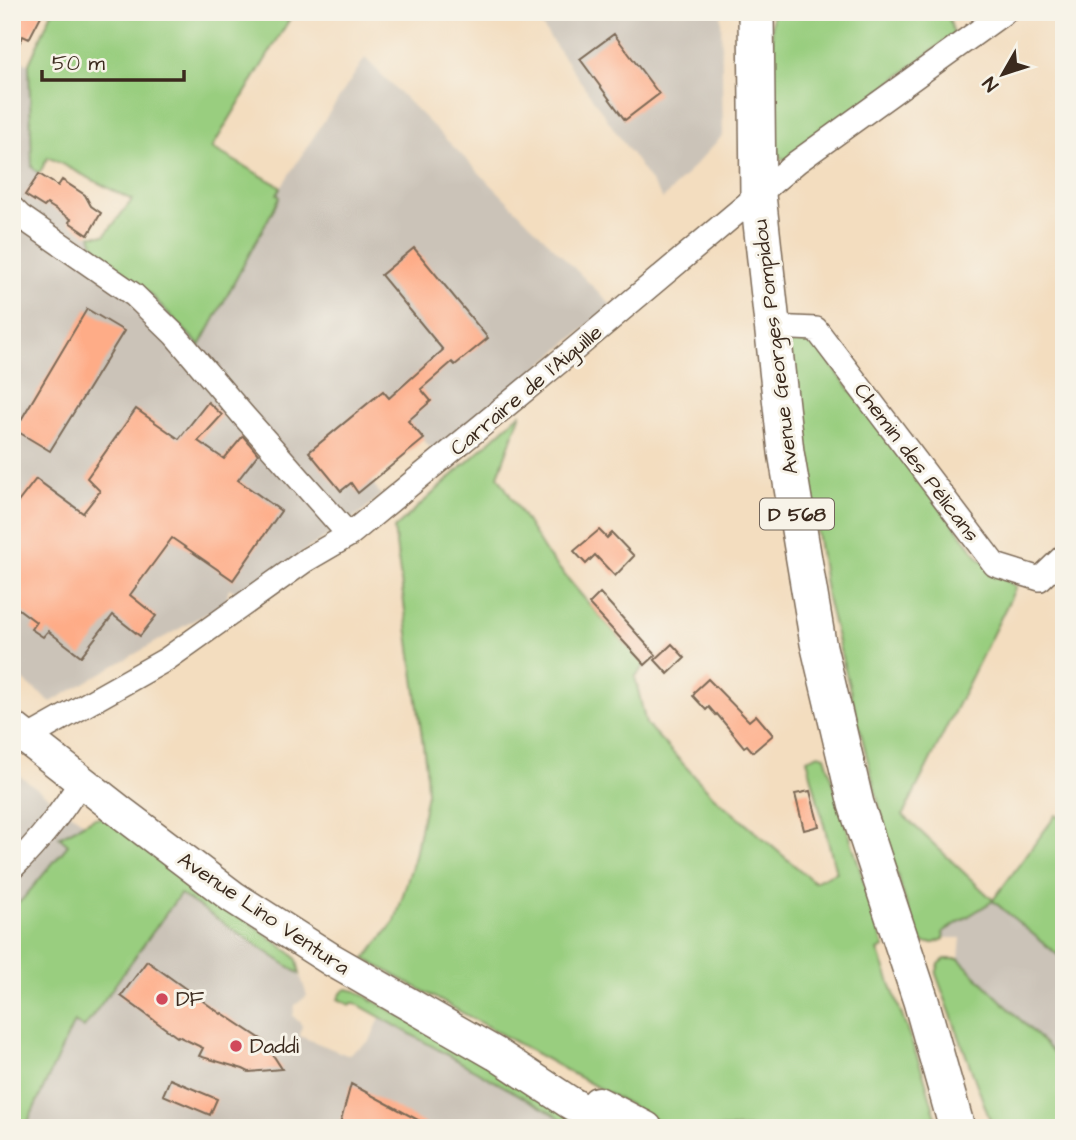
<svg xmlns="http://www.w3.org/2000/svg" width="1076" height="1140" viewBox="0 0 1076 1140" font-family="'Architects Daughter',sans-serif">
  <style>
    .industrial { fill: #cbc3b8 }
    .green { fill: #99ce7f; stroke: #6a7c4e; stroke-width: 2 }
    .building { fill: #feac87 }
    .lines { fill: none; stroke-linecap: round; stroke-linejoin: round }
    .street-casing { stroke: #7b6956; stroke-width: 26 }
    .secondary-casing { stroke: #7b6956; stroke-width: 35 }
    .primary-casing { stroke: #7b6956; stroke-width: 38 }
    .street { stroke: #fff; stroke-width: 23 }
    .secondary { stroke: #fff; stroke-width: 32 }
    .primary { stroke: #fff; stroke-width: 35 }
    .poi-dot { fill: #d1495b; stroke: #f7f3e8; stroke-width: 2.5 }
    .labels { text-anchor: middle; stroke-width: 6; stroke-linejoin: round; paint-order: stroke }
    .shield { fill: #f7f3e8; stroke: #73665b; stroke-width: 2 }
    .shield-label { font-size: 19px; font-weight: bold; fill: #3b2a1e }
    .street-label { font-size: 21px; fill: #3b2a1e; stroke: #f7f3e8 }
    .poi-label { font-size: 21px; fill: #3b2a1e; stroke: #f7f3e8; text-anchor: start }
  </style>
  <rect width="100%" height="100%" fill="#f7f3e8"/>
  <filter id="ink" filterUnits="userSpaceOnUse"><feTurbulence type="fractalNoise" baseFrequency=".0143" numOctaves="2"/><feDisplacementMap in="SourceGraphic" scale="14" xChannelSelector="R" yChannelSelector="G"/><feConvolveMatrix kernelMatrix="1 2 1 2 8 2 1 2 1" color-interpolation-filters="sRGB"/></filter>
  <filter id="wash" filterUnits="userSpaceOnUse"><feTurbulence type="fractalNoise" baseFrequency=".00686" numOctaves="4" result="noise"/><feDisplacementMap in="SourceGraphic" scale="28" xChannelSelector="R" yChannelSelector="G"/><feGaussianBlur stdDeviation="1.57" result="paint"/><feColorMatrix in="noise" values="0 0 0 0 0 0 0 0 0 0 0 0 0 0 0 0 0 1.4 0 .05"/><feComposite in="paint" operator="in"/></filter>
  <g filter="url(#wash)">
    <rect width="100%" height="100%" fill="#f3ddbf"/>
    <!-- industrial -->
    <path class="industrial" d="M532,12H721L723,135L663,199Z
      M12,56L29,64L32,167L39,174L25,195L44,207L47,204L71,219L69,223L88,235H91L96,249L150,294L200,346L280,197L277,194L281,187L365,58L612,306L435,452L423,440L372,482L381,495L357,516L239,594L229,588L226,602L51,702L12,672Z
      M12,770L180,893L300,974L307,996L295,1005L293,1016L302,1025L300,1036L347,1055L370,1041L380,1018L578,1128H12Z
      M993,901L1064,960V1063L959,959L961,938H944L943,932Z"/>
    <!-- green -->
    <path class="green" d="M52,12H294L212,148L281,187L277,194L280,197L200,346L150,294L95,249L91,235H105L132,200L48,157L39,174L32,167L29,64Z
      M772,12H947L954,34L794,157L782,160L773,143Z
      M801,338L816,345L980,559L1016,587L903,815L993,900L1056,815L1064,820V960L993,901L943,932L944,939L934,943H924L916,935L894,865L827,598L789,345Z
      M521,413L498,476L546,553L589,604L645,665L635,677L646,724L713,796L814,882L836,872L807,759L819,754L825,756L884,947L878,950L924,1076L939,1128H671L365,959L395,921L415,856L427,793L426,767L394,529Z
      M109,817L292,954L297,960L300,974L180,894L84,1028L74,1022L25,1128H12V906L22,900L68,845L59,837L94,818Z
      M945,959H959L1064,1063V1128H993L936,974L939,964Z
      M347,989L356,991L602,1128H578L355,1003H352L350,1005L338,999L342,992Z"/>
    <g id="blocks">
      <!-- building -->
      <path class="building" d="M12,12H43L29,39L23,36L12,57Z
        M614,34L659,94L625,120L580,59Z
        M39,174L58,186L62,180L85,195L91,206L101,213L88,235L69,222L71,219L47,204L44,207L25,195Z
        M414,248L488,338L455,365L452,362L421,389L431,401L408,421L424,439L358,493L351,483L341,491L309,452L383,391L389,398L443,350L381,275Z
        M87,309L124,331L50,451L15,430Z
        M208,402L222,415L198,441L224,459L243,436L258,454L238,480L281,511L233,580L172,538L130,595L156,616L140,636L113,615L81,656L48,631L43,637L31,629L36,622L12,604V510L36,479L83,513L100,491L87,478L136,409L179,439Z
        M599,530L607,538L612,533L634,556L615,576L595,555L586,564L574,551Z
        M600,593L656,655L645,665L589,604Z
        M672,644L685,658L668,674L655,660Z
        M708,679L749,721L756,715L773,735L753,752L747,745L744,747L717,714L716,715L709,707L706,710L693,696L695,693L694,692Z
        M810,791L819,826L804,830L795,794Z
        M147,961L221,1014L222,1013L264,1041L282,1069L249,1072L243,1069L199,1056L203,1048L178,1036L177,1037L121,996Z
        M170,1079L217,1099L210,1115L163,1095Z
        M351,1084L403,1112L433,1128H339Z"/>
    </g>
  </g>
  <g filter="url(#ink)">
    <use href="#blocks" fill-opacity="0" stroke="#7b6956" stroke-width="2"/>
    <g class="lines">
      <!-- street casing -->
      <g class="street-casing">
        <path id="street" d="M12,208L20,216L134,295L175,335L242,414L349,535
          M772,327L816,329L995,565L1040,579L1064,556
          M27,738L167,659L306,560L349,535L576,348L797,162L1005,12
          M12,868C37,844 63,811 81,781"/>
      </g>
      <!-- secondary casing -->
      <g class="secondary-casing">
        <path id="secondary" d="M12,727L122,813L233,897L332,960L496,1054L569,1102L614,1128
          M598,1103L646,1128"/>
      </g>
      <!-- primary casing -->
      <g class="primary-casing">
        <path id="primary" d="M756,12L758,195L786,452L818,643L856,804L921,1001L957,1128"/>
      </g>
      <!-- street -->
      <use href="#street" class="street"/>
      <!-- secondary -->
      <use href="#secondary" class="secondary"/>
      <!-- primary -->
      <use href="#primary" class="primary"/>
    </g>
  </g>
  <!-- markers -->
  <g class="poi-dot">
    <circle cx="162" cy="999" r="7"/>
    <circle cx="236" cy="1046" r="7"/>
  </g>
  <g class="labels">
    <!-- shield labels -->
    <rect class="shield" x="760" y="498.5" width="74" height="31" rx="5"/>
    <g class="shield-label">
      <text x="797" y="521">D 568</text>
    </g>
    <!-- street labels -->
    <g class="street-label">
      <text transform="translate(775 347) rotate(-97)" y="7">Avenue Georges Pompidou</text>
      <text transform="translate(526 390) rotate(-40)" y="7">Carraire de l'Aiguille</text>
      <text transform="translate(917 462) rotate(53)" y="7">Chemin des Pélicans</text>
      <text transform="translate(264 913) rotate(34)" y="7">Avenue Lino Ventura</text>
    </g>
    <!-- poi labels -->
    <g class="poi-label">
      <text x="176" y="1006">DF</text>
      <text x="250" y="1053">Daddi</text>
    </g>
  </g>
  <!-- margin -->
  <rect width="1076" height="1140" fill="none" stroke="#f7f3e8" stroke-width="42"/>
  <!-- north arrow -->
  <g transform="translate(1003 74) rotate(231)" stroke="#f7f3e8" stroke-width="5" paint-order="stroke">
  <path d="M0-5L12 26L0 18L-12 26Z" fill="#3b2a1e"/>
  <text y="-10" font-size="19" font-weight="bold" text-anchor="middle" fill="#3b2a1e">N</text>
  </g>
  <!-- scale -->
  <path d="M42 70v10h142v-10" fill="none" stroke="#3b2a1e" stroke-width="3.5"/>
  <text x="52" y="70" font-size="21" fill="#3b2a1e" stroke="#f7f3e8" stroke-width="5" paint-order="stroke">50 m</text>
</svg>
